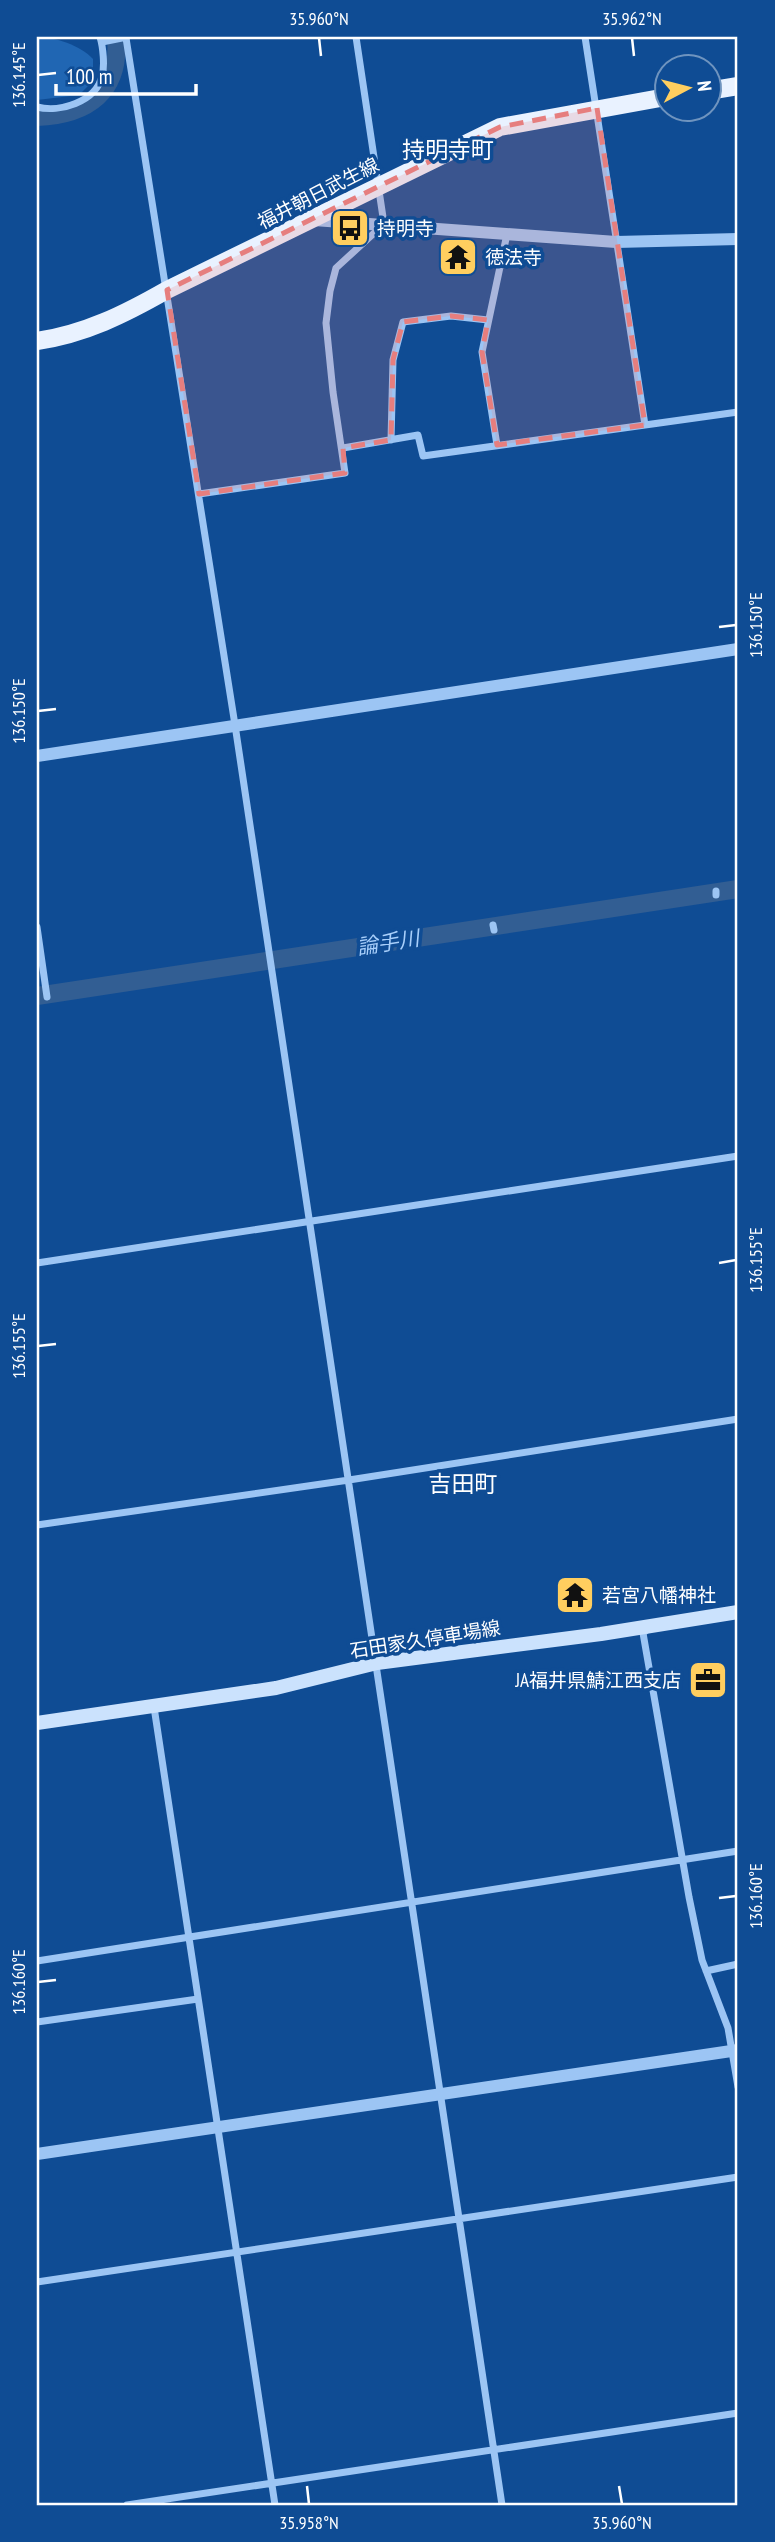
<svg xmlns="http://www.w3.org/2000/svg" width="775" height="2542" viewBox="0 0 775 2542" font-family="'PT Sans Narrow','Noto Sans JP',sans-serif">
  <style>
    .green { fill: #2066b3 }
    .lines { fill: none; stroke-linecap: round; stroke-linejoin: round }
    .river { stroke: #325e93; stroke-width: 18 }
    .minor { stroke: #9cc5f4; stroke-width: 7 }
    .tertiary { stroke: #9cc5f4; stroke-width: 12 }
    .secondary { stroke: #cbe2fd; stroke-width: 14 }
    .primary { stroke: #e9f2ff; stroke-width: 18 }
    .marked { fill: #e67e7e; fill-opacity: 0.2; stroke: #e67e7e; stroke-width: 5; stroke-dasharray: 14 9; stroke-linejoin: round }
    .ticks { fill: none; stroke: #fff; stroke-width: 2.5 }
    .labels { text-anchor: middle; stroke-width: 7; stroke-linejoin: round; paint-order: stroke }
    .street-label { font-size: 19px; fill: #fff; stroke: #0f4c94 }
    .poi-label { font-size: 19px; fill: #fff; stroke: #0f4c94; text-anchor: start }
    .water-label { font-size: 21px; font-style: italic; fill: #a8cffb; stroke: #0f4c94 }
    .quarter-label { font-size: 23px; fill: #fff; stroke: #0f4c94 }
    .neatline { fill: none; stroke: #fff; stroke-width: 2.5 }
    .ticks-label { font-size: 18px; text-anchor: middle; fill: #fff }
  </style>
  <rect width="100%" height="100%" fill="#0f4c94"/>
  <!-- green -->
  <path class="green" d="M37,37C55,37 80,45 93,59V81L79,95L37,100Z"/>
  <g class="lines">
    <!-- river -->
    <path class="river" d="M37,117C88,115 121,92 116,37
      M37,996L738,889"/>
    <!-- minor -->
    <path class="minor" d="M585,37L645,425
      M126,38L235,725L502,2505
      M102,42L127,37
      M37,107C59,113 96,102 102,76C105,66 103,47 100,37
      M391,440L393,360L403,322L451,316L488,320
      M497,445L482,352L507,234
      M343,448L418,435L423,456L738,412
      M199,494L345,473L333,392L326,323L330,291L336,268L384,224L356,37
      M716,891V895
      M493,925L494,930
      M37,927L47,997
      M37,1263L738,1156
      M37,1525L349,1480L738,1419
      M648,1629L643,1633L689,1897L702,1960L728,2028L738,2087
      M154,1707L275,2505
      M37,1961L738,1851
      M706,1971L738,1964
      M37,2022L198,1999
      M37,2282L738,2177
      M127,2505L738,2413"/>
    <!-- tertiary -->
    <path class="tertiary" d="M314,220L616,242L738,239
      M37,756L738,649
      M37,2154L738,2050"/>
    <!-- secondary -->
    <path class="secondary" d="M37,1723L276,1688L377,1663L601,1634L738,1612"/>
    <!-- primary -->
    <path class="primary" d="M708,91L738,86
      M37,341C85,334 125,314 167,290L500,127L666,97"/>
  </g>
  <!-- marked area -->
  <path class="marked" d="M597,108L645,425L497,445L482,352L488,320L451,316L403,322L393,360L391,440L343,448L345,473L199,494L167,290L500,127Z"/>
  <!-- ticks -->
  <path class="ticks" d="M319,38L321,56M632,38L634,56M38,75L56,73M719,627L736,625M38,711L56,709M719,1263L736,1260M38,1346L56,1344M719,1898L736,1896M38,1982L56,1980M307,2486L309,2504M619,2486L622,2504"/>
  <!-- icons -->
  <defs>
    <g id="bus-square" transform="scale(2.0125)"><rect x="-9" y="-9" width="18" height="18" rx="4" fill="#ffce5f" stroke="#0f4c94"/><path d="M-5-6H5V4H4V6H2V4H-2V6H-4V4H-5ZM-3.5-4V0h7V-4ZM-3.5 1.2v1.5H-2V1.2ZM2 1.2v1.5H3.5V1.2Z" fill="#111"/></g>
    <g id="temple-square" transform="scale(2.0125)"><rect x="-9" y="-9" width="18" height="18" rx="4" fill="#ffce5f" stroke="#0f4c94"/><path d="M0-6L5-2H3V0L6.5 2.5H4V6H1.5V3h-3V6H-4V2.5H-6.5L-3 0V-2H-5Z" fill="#111"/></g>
    <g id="office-square" transform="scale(2.0125)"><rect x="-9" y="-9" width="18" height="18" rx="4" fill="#ffce5f" stroke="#0f4c94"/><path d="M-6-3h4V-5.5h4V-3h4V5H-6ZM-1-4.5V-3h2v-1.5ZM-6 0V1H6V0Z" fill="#111"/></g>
  </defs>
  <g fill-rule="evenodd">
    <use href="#bus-square" x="350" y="228"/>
    <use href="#temple-square" x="458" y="257"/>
    <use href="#temple-square" x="575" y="1595"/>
    <use href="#office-square" x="708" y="1680"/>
  </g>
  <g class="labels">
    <!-- street labels -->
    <g class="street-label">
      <text transform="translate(318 193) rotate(-27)" y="7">福井朝日武生線</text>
      <text transform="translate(425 1639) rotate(-9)" y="7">石田家久停車場線</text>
    </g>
    <!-- poi labels -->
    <g class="poi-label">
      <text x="377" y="235">持明寺</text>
      <text x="485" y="264">徳法寺</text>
      <text x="602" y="1602">若宮八幡神社</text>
      <text x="681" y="1687" text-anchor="end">JA福井県鯖江西支店</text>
    </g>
    <!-- water labels -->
    <g class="water-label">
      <text transform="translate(388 943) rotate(-9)" y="7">論手川</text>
    </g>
    <!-- quarter labels -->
    <g class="quarter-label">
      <text x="448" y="158">持明寺町</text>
      <text x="463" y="1492">吉田町</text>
    </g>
  </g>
  <!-- border -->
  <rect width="775" height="2542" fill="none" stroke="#0f4c94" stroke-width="77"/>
  <!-- north arrow -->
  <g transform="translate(688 88) rotate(83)"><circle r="33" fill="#0f4c94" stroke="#6f94bf" stroke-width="2"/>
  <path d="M0-5L12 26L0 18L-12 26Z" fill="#ffce5f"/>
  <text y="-10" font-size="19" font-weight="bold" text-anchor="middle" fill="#ffffff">N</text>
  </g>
  <!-- scale -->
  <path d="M56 84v10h140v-10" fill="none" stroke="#ffffff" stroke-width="3.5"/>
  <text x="66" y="84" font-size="21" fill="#ffffff" stroke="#0f4c94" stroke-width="5" paint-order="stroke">100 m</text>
  <rect x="38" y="38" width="698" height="2466" class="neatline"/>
  <g class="ticks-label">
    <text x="319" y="25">35.960°N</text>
    <text x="632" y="25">35.962°N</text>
    <text transform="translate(19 75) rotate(-90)" y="6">136.145°E</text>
    <text transform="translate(756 625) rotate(-90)" y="6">136.150°E</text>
    <text transform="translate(19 711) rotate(-90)" y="6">136.150°E</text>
    <text transform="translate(756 1260) rotate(-90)" y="6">136.155°E</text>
    <text transform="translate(19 1346) rotate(-90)" y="6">136.155°E</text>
    <text transform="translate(756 1896) rotate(-90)" y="6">136.160°E</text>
    <text transform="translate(19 1982) rotate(-90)" y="6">136.160°E</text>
    <text x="309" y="2529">35.958°N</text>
    <text x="622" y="2529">35.960°N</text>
  </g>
</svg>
